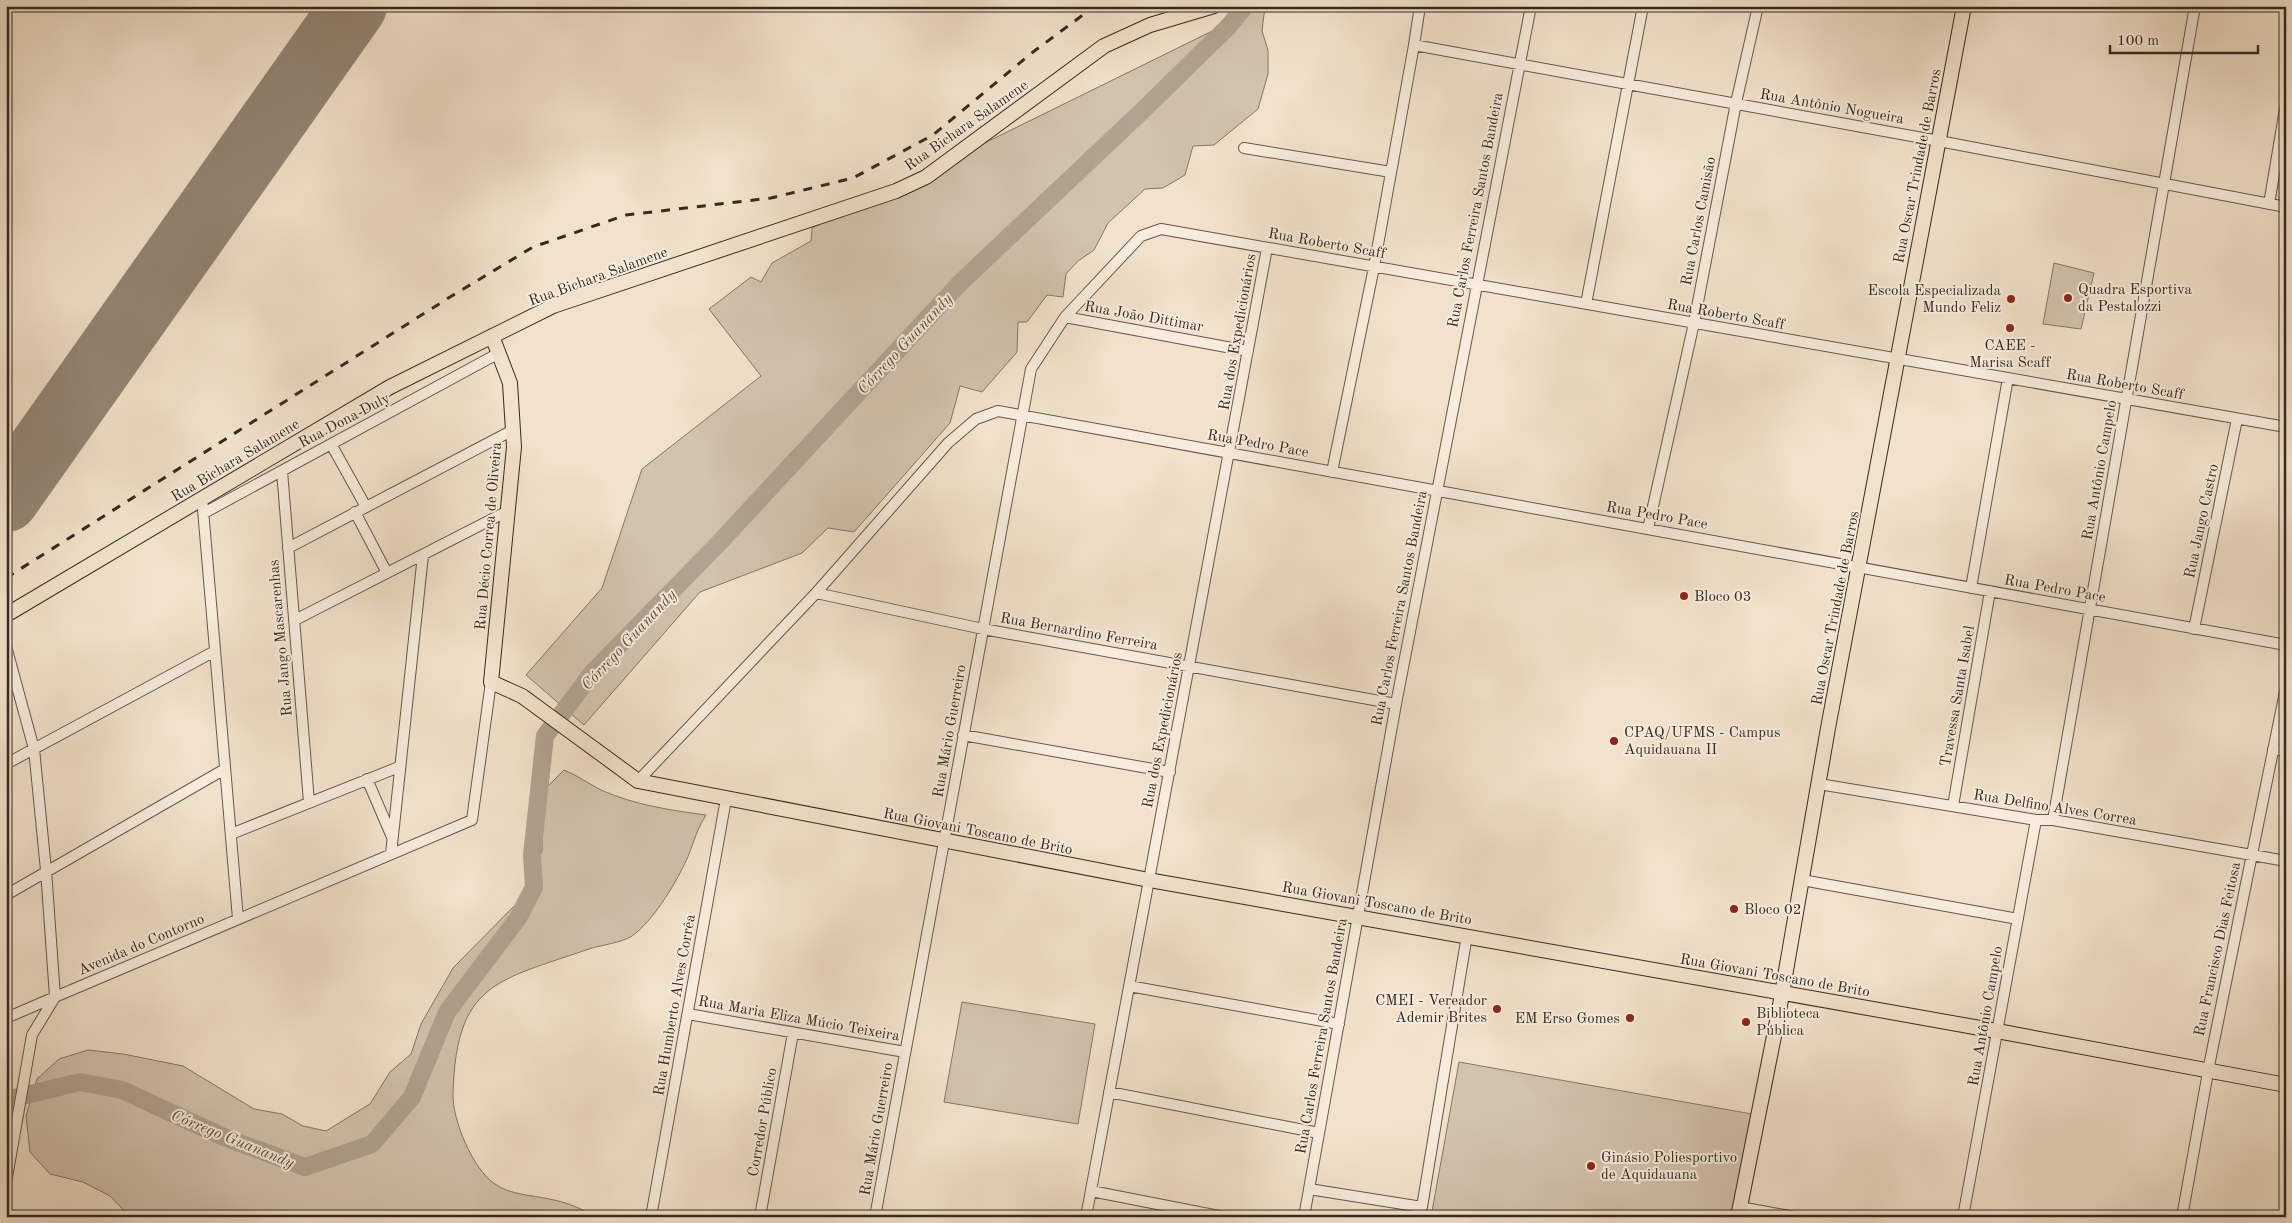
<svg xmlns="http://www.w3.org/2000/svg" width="2292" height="1223" viewBox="0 0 2292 1223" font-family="'Old Standard TT',serif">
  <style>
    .green { fill: #d2c3ae; stroke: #837668 }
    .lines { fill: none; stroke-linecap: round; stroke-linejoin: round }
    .river { stroke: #b1a391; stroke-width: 18 }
    .runway { stroke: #938676; stroke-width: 66 }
    .minor-casing { stroke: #64584c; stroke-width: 12 }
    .major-casing { stroke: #342a21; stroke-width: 16 }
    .minor { stroke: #f7ecdd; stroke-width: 10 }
    .major { stroke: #f2e2cb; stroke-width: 14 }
    .rail { stroke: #342a21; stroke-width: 3; stroke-dasharray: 9 9; stroke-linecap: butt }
    .poi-dot { fill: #8f2418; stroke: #f7ecdd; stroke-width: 2 }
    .labels { text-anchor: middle; stroke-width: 4; stroke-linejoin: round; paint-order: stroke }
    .street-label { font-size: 15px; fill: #342a21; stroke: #f7ecdd }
    .poi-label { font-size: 15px; fill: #342a21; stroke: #f7ecdd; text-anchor: start }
    .water-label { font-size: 16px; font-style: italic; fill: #5a4e43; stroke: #f7ecdd }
  </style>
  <rect width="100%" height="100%" fill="#f2e2cb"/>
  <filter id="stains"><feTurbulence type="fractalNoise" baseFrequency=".004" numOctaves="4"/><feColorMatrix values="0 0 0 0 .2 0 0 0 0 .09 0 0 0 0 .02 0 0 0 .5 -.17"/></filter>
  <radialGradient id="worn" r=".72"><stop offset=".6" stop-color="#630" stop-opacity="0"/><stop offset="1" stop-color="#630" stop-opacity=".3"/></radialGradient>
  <!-- green -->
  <path class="green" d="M1263,6H1265L1262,31L1268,50V74L1258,109L1214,145L1193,146L1185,175L1163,188L1145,189L1108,223L1094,250L1078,261L1066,274L1063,297L1047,295L1027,322H1018L1017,352L982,392L960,386L950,423L854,532L828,528L802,553L700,592L584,725L526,675L602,588L642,469L761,376L709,309L751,277L761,282L772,263L811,241L812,228Z
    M2054,263L2094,273L2081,329L2043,324Z
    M564,770C577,775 589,784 601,790C635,805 669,810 706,815C694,834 694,845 685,863C674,886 653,921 632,936C621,943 601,945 589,949C496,981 456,983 453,1094C452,1119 473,1170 495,1184C510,1195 532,1195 549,1199C566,1202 581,1208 595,1217H130L110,1196L83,1182L50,1174L30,1152L26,1116L37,1079L59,1059L88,1050L123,1054L183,1066L254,1109L282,1114L303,1126L326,1131L370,1104L390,1072L411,1054L421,1024L453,968L517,903L533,879L542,850L543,791Z
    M962,1002L1095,1024L1078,1124L944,1102Z
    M1459,1062L1752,1114L1733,1217H1431Z"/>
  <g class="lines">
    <!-- river -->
    <path class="river" d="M6,1100L80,1082L122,1090L226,1138L305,1167L372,1144L412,1097L447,1012L518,918L534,887L532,855L545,736L593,672L718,544L960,283L1140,113L1229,26L1245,6"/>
    <!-- runway -->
    <path class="runway" d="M6,499L354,6"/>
    <!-- minor casing -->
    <g class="minor-casing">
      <path id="minor" d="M1414,45L1420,6
        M1244,148L1391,172
        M2269,204L2286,103
        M1586,304L1643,6
        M1065,317L1141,236L1161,229L2286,427
        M331,444L366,507
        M282,471L309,802
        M1332,472L1374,267L1414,45L1939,141L2286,207
        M202,498L238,919
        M355,512L387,573
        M204,513L499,353
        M1648,529L1694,323L1736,103L1758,6
        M288,548L513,430
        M1971,588L2008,378
        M816,593L983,629L1396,704
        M295,620L508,511
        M2194,629L2237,419
        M6,646L34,749L46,870L55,997L6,1018
        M963,735L1170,772
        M2273,749L2286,751
        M6,764L215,651
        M367,779L392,837
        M638,781L816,593L948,443L976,419L998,411L2286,645
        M1819,784L2036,820H2053L2286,861
        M1953,806L1990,591
        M2053,820L2195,6
        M231,834L399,767
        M391,854L423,555
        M1802,880L2018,919
        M6,895L225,769
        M1129,986L1339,1024
        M688,1014L905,1052
        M1109,1092L1319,1133
        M6,1183L32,1035L55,997L472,820L491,682
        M1309,1189L1422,1207L1467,935
        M1091,1191L1224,1217
        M1740,1207L1795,1217
        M651,1217L726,799
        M760,1217L793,1033
        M875,1217L1031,369L1065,317L1248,351
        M1086,1217L1267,248
        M1304,1217L1396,704L1531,6
        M1963,1217L2036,820
        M2182,1217L2210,1061L2286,687"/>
    </g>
    <!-- major casing -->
    <g class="major-casing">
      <path id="major" d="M492,336L510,383L514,447L491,682L522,696L638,781L1149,880L1997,1031L2286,1085
        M6,615L390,387L553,306L896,191L926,177L1104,46L1150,25L1214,6
        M1738,1217L1779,1011L1828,728L1964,6"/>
    </g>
    <!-- minor -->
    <use href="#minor" class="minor"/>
    <!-- major -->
    <use href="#major" class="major"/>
    <!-- rail -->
    <path class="rail" d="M6,578L450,297L533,247L626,215L771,198L853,178L933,135L1033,52L1095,6"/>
  </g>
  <!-- markers -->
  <g class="poi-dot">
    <circle cx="2068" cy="298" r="5"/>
    <circle cx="2011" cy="299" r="5"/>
    <circle cx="2010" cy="328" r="5"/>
    <circle cx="1684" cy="596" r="5"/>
    <circle cx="1614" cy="741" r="5"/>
    <circle cx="1734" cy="909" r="5"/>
    <circle cx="1497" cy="1009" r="5"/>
    <circle cx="1630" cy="1018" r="5"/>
    <circle cx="1746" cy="1022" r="5"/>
    <circle cx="1591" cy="1166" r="5"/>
  </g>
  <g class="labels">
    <!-- street labels -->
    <g class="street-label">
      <text transform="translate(1832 106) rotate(10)" y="5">Rua Antônio Nogueira</text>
      <text transform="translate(966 125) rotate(-35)" y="5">Rua Bichara Salamene</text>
      <text transform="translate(1917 166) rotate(-79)" y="5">Rua Oscar Trindade de Barros</text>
      <text transform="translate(1475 210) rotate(-79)" y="5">Rua Carlos Ferreira Santos Bandeira</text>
      <text transform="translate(1698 221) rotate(-79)" y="5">Rua Carlos Camisão</text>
      <text transform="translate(1327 243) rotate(10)" y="5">Rua Roberto Scaff</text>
      <text transform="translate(598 276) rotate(-20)" y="5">Rua Bichara Salamene</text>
      <text transform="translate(1726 314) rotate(10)" y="5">Rua Roberto Scaff</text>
      <text transform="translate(1144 316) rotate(10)" y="5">Rua João Dittimar</text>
      <text transform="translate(1237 332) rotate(-80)" y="5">Rua dos Expedicionários</text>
      <text transform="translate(2125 384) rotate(10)" y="5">Rua Roberto Scaff</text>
      <text transform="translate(344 420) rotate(-28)" y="5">Rua Dona Duly</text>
      <text transform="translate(1258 443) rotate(10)" y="5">Rua Pedro Pace</text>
      <text transform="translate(235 460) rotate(-31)" y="5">Rua Bichara Salamene</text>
      <text transform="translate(2099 470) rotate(-80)" y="5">Rua Antônio Campelo</text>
      <text transform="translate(1657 515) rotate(10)" y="5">Rua Pedro Pace</text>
      <text transform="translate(2201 521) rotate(-78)" y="5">Rua Jango Castro</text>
      <text transform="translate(488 536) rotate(-85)" y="5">Rua Décio Correa de Oliveira</text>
      <text transform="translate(2055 588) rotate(10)" y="5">Rua Pedro Pace</text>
      <text transform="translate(1399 608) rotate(-79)" y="5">Rua Carlos Ferreira Santos Bandeira</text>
      <text transform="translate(1835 608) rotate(-79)" y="5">Rua Oscar Trindade de Barros</text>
      <text transform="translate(1079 631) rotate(10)" y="5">Rua Bernardino Ferreira</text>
      <text transform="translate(280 638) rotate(-95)" y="5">Rua Jango Mascarenhas</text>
      <text transform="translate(1957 696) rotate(-80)" y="5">Travessa Santa Isabel</text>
      <text transform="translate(1162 730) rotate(-79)" y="5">Rua dos Expedicionários</text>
      <text transform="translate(949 731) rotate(-80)" y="5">Rua Mário Guerreiro</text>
      <text transform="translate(2055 807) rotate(9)" y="5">Rua Delfino Alves Correa</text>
      <text transform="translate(978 831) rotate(11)" y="5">Rua Giovani Toscano de Brito</text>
      <text transform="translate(1377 903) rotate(10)" y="5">Rua Giovani Toscano de Brito</text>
      <text transform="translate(141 944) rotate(-23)" y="5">Avenida do Contorno</text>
      <text transform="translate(2217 949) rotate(-78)" y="5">Rua Francisco Dias Feitosa</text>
      <text transform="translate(1775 975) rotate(10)" y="5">Rua Giovani Toscano de Brito</text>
      <text transform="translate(674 1005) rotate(-80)" y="5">Rua Humberto Alves Corrêa</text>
      <text transform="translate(1985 1016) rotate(-80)" y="5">Rua Antônio Campelo</text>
      <text transform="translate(799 1018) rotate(10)" y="5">Rua Maria Eliza Múcio Teixeira</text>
      <text transform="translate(1321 1036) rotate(-80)" y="5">Rua Carlos Ferreira Santos Bandeira</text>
      <text transform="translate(762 1122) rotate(-80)" y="5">Corredor Público</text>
      <text transform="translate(876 1129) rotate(-80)" y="5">Rua Mário Guerreiro</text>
    </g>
    <!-- poi labels -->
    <g class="poi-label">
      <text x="2078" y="294">Quadra Esportiva<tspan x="2078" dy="17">da Pestalozzi</tspan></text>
      <text x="2001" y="295" text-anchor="end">Escola Especializada<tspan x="2001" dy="17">Mundo Feliz</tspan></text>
      <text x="2010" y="350" text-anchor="middle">CAEE -<tspan x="2010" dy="17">Marisa Scaff</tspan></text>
      <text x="1694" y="601">Bloco 03</text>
      <text x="1624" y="737">CPAQ/UFMS - Campus<tspan x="1624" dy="17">Aquidauana II</tspan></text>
      <text x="1744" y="914">Bloco 02</text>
      <text x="1487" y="1005" text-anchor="end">CMEI - Vereador<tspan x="1487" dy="17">Ademir Brites</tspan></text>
      <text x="1756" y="1018">Biblioteca<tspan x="1756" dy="17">Pública</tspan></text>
      <text x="1620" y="1023" text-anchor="end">EM Erso Gomes</text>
      <text x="1601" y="1162">Ginásio Poliesportivo<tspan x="1601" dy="17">de Aquidauana</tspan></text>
    </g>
    <!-- water labels -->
    <g class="water-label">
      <text transform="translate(904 343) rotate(-47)" y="6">Córrego Guanandy</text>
      <text transform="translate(628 639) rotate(-47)" y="6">Córrego Guanandy</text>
      <text transform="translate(233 1138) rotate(22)" y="6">Córrego Guanandy</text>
    </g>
  </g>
  <!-- margin -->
  <rect width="2292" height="1223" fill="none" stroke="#f2e2cb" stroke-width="25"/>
  <rect x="8" y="8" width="2277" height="1208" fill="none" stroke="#342a21" stroke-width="2.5"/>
  <rect x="12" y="12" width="2267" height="1198" fill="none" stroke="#342a21"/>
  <!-- scale -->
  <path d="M2110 45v8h148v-8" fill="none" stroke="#342a21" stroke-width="2.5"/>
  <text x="2117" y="45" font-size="15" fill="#342a21" stroke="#f7ecdd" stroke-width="4" paint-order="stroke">100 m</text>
  <rect width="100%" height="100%" filter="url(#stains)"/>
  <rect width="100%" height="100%" fill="url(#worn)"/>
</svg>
